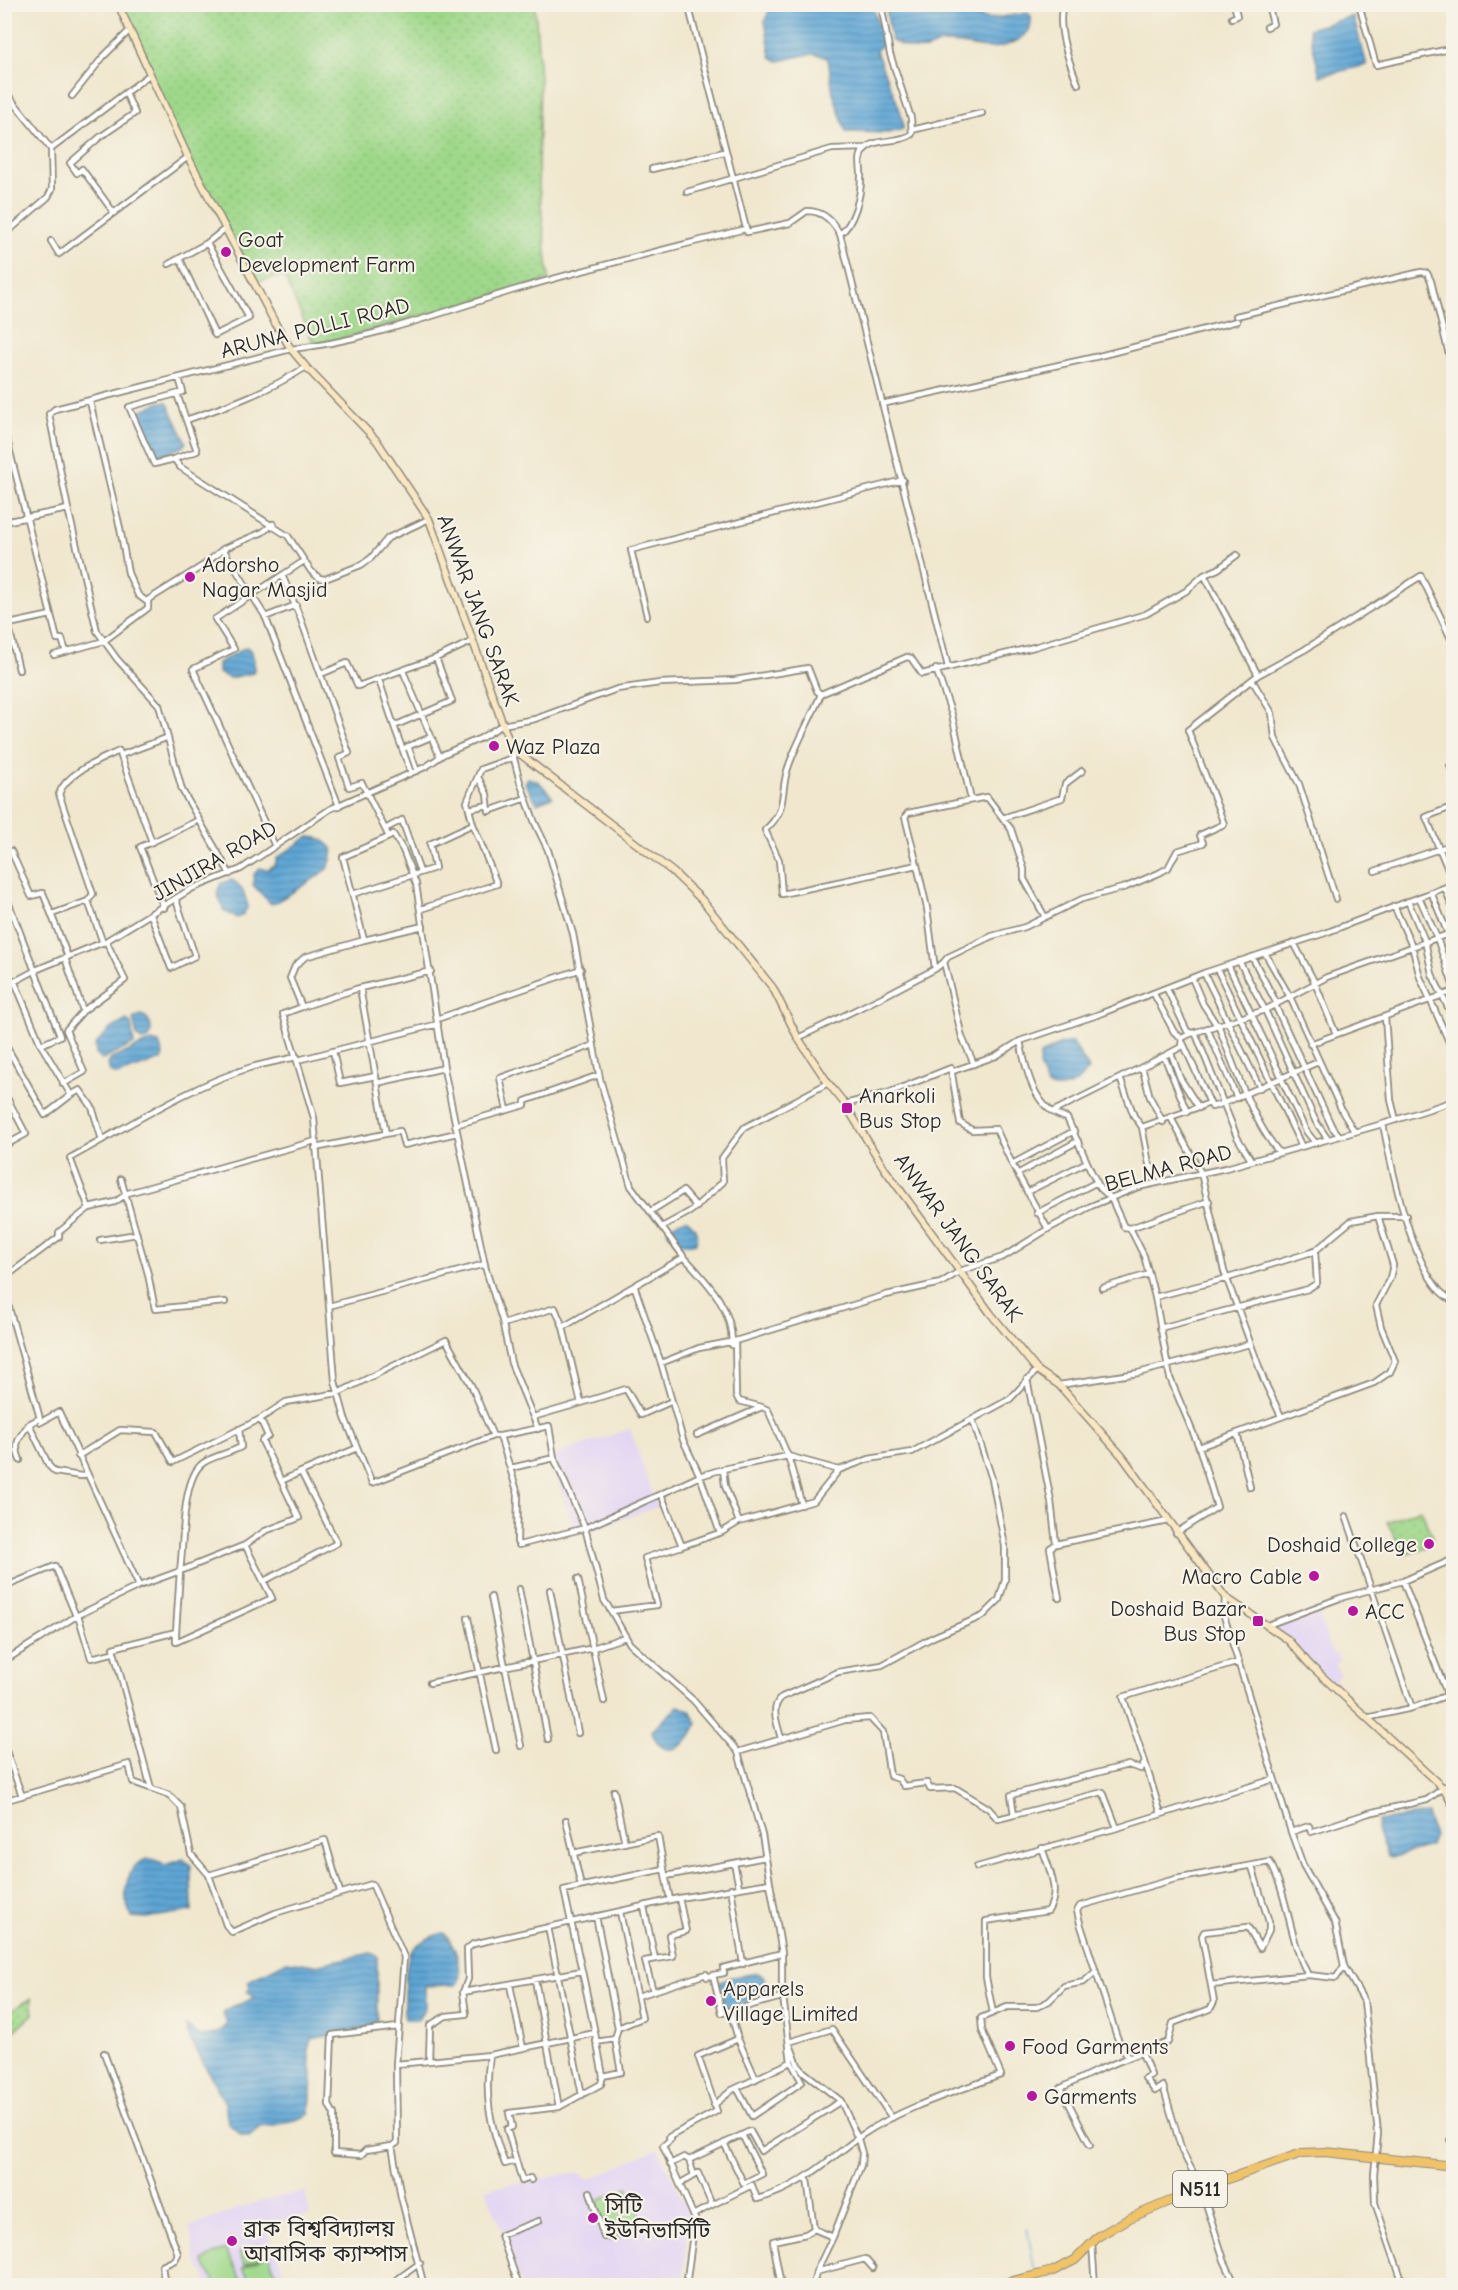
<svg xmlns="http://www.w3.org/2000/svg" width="1458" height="2290" viewBox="0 0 1458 2290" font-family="'Comic Neue','Noto Sans Bengali',sans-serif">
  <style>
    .built { fill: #e1d4f4 }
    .grass { fill: url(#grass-dots); stroke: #65825a; stroke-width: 1.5 }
    .pitch { fill: #9fd88a; stroke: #65825a; stroke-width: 1.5 }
    .water { fill: url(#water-rules); stroke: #446880; stroke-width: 1.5 }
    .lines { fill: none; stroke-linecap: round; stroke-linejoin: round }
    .stream { stroke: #5ea6d5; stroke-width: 1.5 }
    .street-casing { stroke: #8e897c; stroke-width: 8 }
    .secondary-casing { stroke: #8e897c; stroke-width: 9 }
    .highway-casing { stroke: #8e897c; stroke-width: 10 }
    .street { stroke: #fff; stroke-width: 4.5 }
    .secondary { stroke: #f9e7c3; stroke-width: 6 }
    .highway { stroke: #f1c369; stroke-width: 8 }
    .poi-dot { fill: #b5179e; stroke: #f7f3e8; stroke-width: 2 }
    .labels { text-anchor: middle; stroke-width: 4.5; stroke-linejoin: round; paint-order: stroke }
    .shield { fill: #f7f3e8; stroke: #686764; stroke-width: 1.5 }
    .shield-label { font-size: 21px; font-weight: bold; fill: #2b2b2b }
    .poi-label { font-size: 22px; fill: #2b2b2b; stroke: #f7f3e8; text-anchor: start }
    .street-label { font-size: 22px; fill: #2b2b2b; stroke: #f7f3e8 }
  </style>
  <defs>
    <pattern id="grass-dots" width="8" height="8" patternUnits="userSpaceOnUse" patternTransform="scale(1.5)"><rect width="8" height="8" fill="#9fd88a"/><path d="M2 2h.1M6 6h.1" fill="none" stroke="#89ba77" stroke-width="1.8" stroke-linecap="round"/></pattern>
    <pattern id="water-rules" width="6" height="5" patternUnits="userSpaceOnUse" patternTransform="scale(1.5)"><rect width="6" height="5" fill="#5ea6d5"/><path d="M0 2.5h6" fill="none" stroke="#4e87ad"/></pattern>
  </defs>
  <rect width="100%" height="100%" fill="#f7f3e8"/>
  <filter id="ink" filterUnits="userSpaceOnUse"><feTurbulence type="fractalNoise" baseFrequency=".0167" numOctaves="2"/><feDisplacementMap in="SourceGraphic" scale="12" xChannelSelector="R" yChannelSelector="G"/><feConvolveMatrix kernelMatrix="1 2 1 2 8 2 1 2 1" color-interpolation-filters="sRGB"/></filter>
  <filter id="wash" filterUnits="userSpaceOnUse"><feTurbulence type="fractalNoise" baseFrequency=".008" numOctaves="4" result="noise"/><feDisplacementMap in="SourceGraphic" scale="24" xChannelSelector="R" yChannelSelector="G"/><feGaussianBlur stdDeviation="1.35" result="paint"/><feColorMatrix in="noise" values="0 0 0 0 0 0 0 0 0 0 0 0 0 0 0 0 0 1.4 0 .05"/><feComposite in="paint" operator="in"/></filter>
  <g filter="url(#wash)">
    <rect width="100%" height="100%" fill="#f0e7ce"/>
    <!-- built -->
    <path class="built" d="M630,1429L657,1507L576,1535L550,1457Z
      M1317,1609L1333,1655L1337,1654L1339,1662L1335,1664L1340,1676L1336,1677L1335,1685L1273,1628Z
      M658,2148L689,2214L683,2285H522L486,2189L578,2172L589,2180Z
      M305,2191L310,2215L266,2225L289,2285H209L194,2256L190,2227L254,2203Z"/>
    <!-- grass -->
    <path class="grass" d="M118,5H535L540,79L538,175L549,280L315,346L284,276L254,282L188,157Z
      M1421,1509L1433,1537L1426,1547L1405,1555L1387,1522Z
      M31,1998L33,2014L5,2040V2015Z
      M628,2187L645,2225L610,2241L593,2202Z"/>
    <!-- pitch -->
    <path class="pitch" d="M258,2244L263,2256L245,2265L239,2253Z
      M225,2249L244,2285H216L203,2261Z
      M268,2254L278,2278L270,2285H253L243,2268Z"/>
    <!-- water -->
    <path class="water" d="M911,4L949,5L959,10L989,19L1027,13L1031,16C1032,28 1029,33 1020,39C989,57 975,42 944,43C938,43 932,47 926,49C913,51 902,46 891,40L886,9Z
      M771,5H872L882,34L881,46L876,50C881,70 906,113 903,129L889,133L846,132L833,93L828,59C815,48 794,59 778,61L771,57L765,21Z
      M1353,16L1367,65L1320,76L1309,29Z
      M160,402H167L186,442L183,447L160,456L150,442L138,412Z
      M246,647C254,651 256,664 253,673L230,678L218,673V663Z
      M528,778L539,782L553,797L537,803L525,783Z
      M308,837C318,836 328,842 333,850C332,857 331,864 327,869C324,873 278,902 271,904L253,885L254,874L260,868L267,870L275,865L277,858Z
      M231,880C242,884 245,896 248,906L243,915L237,918L224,911L217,892L221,883Z
      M141,1015C152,1018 152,1028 150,1037L142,1041L137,1036L133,1019Z
      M127,1020L131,1024L134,1044L102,1060L96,1054L95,1045L109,1030Z
      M151,1041L159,1043L163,1055L161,1060L117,1075L110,1072L108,1064L111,1059Z
      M1072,1042L1089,1069C1079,1083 1064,1093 1047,1086L1039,1066L1040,1055L1061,1044Z
      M686,1219C695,1225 699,1232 696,1243C684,1247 676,1242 668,1233L673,1224Z
      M678,1706L690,1710L697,1723C689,1748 662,1763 652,1731Z
      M1427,1814L1434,1836L1430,1846L1391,1858L1387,1856L1377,1830L1378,1821Z
      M183,1859L191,1865C190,1875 193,1907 192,1911L146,1918L132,1917C115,1892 134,1842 165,1865Z
      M444,1933C455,1943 462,1967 459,1981L456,1985L425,1986V2008L417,2020L405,2019C402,2009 405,1960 411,1952C418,1942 433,1935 444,1933Z
      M371,1953L377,1956V2020L370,2028L311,2039L308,2050L312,2074L310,2114L291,2122L260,2127L249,2136H242L228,2123L225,2103L188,2035L186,2026L200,2036C211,2035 221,2034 227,2024L223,2014C232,2002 245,2006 254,1996L247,1991L250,1987L248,1981L287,1961L315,1965Z
      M758,1973L764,1977V1995L735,2007H724L718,1989L719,1982L727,1978Z"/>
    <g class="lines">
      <!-- stream -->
      <path class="stream" d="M1027,2228L1035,2271
        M1036,2279L1037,2286"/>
    </g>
  </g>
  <g filter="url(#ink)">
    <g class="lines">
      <!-- street casing -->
      <g class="street-casing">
        <path id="street" d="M688,4L747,232L790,223L807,211C824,211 832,221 840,234L948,667
          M1063,4C1056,28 1069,62 1078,84
          M1359,4L1376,65L1454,48
          M1232,18L1237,16L1235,8L1238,4
          M1267,27L1273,24L1268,4
          M4,90L51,149
          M72,96L103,57L130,30
          M912,130L982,113
          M652,169L724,152
          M687,192L832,149L865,148
          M114,213L82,169L77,173L70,163L100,137L135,113L126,94
          M840,234C854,224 861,195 861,178C862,169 857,158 864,150C875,137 899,144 912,134L911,118L890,54L881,4
          M4,235L48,197L52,189L51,149L149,75
          M51,241L59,254L188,157
          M180,259L215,335L249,318L207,243
          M169,264L207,243L226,228
          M1236,316L1421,272L1427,273L1431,281L1454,375
          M306,367C269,391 227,406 186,420L197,451L174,459L180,467L288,536L311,571L319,578L325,579L361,565L371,558L388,538L429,519
          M177,394L186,420
          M90,402L120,528L128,573L138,595L146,601
          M882,404L1095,357L1237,321
          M4,428L51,615L9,624
          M174,459L154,464L129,407L183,392L179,378
          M68,509L97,631L117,659L159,705L182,790L230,874
          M4,522L68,509L49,414L55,409L291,349C365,341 439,313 511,291C588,268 667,249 745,229
          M223,549L263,532L273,524
          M282,575L300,617L349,753L339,758L349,787L362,783L389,837L343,857L364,940L305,957L295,966L290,978L302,1007L283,1014L314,1118L335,1381L345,1418L372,1483L493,1436
          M4,606L19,670
          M51,615L57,639H62L66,652
          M647,616L631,550L903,480
          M265,617L296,605
          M54,655L104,641L148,608V600L204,565L223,549L265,616L339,806
          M936,669L952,715L971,800
          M403,671L440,757
          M321,674L347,663L358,686L436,658L471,642
          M1258,675L1304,650L1421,576L1454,645
          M379,680L394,726L452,701L436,658
          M1252,680L1272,713L1275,738L1299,784L1336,899
          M821,694C811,719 795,745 787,771C780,797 787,811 765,830L779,860L782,894L917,865L927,908L935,969
          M394,726L411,773
          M408,746L417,771
          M511,747L520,782L535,823L548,850L573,934L600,1079L631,1186L684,1257L563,1327L581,1403L626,1389L641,1415L670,1402
          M402,749L431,737
          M121,755L166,738
          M1450,766L1454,773
          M478,777L487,794L489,811L526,798
          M1454,806L1426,817L1454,884
          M469,809L488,805
          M1003,818L1062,798L1065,784L1082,771
          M385,829L402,820L420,872
          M389,837L393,834L403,850L416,884L445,1074L486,1270L502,1320L511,1363L538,1429
          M152,842L140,847L164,908
          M275,846L193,669L234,649L215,619L304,561
          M4,854L11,851L31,896L43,893L68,957
          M917,865L905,817L908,813L987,797L1011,829L1024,869V879L1045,917
          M1375,871L1454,844
          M1445,888L1454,911
          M4,891L60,1036L41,1045L71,1095L80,1090L92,1107L102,1140
          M1431,892L1448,934L1454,956
          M353,894L435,868L430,844L473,824
          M1419,897L1437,938L1454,988
          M1408,901L1425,941L1432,974L1454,1020
          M87,902L93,894L59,794C66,773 100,760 119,751L152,842L199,820
          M1394,906L1412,946L1420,977L1454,1053
          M421,909L497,884L473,824L467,802L481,769L512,758
          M52,914L88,901L103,943
          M151,915L171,968L195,956L176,900
          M364,940L423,926
          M1294,943L1315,983L1336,1034
          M1265,953L1290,997L1343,1113L1354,1131
          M1252,957L1277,1004
          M65,958L83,1011L125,980L106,941
          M1239,961L1265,1010L1316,1122L1327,1138
          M1228,965L1282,1078
          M1217,969L1301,1145
          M1204,973L1260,1088
          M1192,978L1203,1004L1216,1024
          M14,980L41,1045
          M4,987L38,969L106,941L191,889L241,869L330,809L427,766L444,754L481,738L502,725L535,719L617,689L660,683L735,680L808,668L817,691L821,694L907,657L911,658L922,674L1034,647L1146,614L1186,591L1204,575L1218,569L1237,555
          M360,988L386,1134
          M1167,989L1187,1031L1192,1033
          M1154,994L1174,1032L1182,1038
          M1275,1005L1332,1127L1339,1135
          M302,1007L356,989L431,971
          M1385,1017L1391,1100L1396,1120
          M437,1019L581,969
          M1218,1024C1232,1061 1253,1123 1279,1152
          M1207,1028L1237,1098
          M1195,1032L1237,1137L1251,1160
          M798,1038L884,996L935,969L944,962
          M1020,1041C1026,1070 1034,1111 1067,1118L1091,1171L1100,1188L1111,1198L1124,1227L1130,1228L1144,1256L1155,1297L1170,1378L1199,1447L1217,1507L1176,1533
          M4,1042L45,1115L71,1095
          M1183,1043L1210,1103
          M1310,1044L1454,991
          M333,1051L340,1083L376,1076
          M1171,1053L1180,1078L1199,1108
          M1164,1056L1187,1112
          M297,1057C282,1060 267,1063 252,1067C187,1087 129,1126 70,1158L89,1208L115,1202L128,1193L315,1141
          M298,1060L438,1024
          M974,1064L962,1037L944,962L948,957L992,936L1025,927L1082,899L1126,887L1159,873L1168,868L1177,851L1203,843L1200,835L1224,824L1188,730L1258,675L1204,575
          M1142,1067L1150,1097L1163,1122
          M951,1068L960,1123L972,1130L996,1129L1012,1164L1048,1229
          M1120,1078L1134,1116L1142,1127L1149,1164L1163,1181
          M1281,1078L1306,1131L1314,1141
          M377,1083L444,1068
          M63,1084L84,1072L66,1030L83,1011
          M4,1092L26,1134L4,1146
          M845,1104L888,1093L951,1068L953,1071L996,1056L1020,1041L1097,1015L1204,973L1325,933L1454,884
          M507,1110L500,1078L594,1045
          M1054,1111L1168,1054L1181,1047L1182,1038L1190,1034L1265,1010L1327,977L1454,932
          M1171,1118L1201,1173L1224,1271L1265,1383L1281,1416
          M1383,1124C1392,1170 1409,1255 1439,1290C1443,1295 1449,1298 1454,1302
          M455,1125L525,1105V1101L599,1075
          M1142,1127L1210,1103L1212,1107L1224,1103L1318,1062
          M315,1148L400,1131L404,1145L457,1133
          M1012,1164L1074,1131
          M1019,1173L1078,1141
          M121,1179L148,1274L155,1309L225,1302
          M1027,1192L1087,1162
          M651,1211L683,1191L697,1207
          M1037,1213L1097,1182
          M662,1227L691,1211L723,1182L722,1158L744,1128L828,1083
          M1130,1228L1209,1201
          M100,1240L137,1234
          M684,1257C708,1283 733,1308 732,1345L735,1341L736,1395L739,1401L762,1407
          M4,1278L59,1237V1232L89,1208
          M635,1288L661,1363L683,1440L700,1476L720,1533
          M1102,1288L1149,1274
          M4,1290L41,1422L59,1412L139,1586
          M1155,1297L1228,1278L1315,1251L1351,1221L1378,1216
          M329,1306L485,1264
          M503,1324L555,1308L563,1327
          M1160,1328L1308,1289L1317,1283L1315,1251
          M661,1363L699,1348L735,1341L886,1295L941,1283L960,1271L1003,1257L1048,1229L1091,1206L1138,1187L1226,1168L1386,1123L1454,1101
          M1027,1379L1051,1501L1056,1544L1050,1548L1059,1598
          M1059,1385L1138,1373L1250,1344
          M533,1417L581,1403
          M40,1418L29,1424L49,1466L55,1472L81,1476L86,1474
          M1237,1433L1250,1487
          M697,1435L762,1407L768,1410L788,1456L802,1505
          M500,1436L549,1426L554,1458
          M1199,1447L1374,1383L1390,1372L1395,1361L1381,1327L1376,1305L1390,1278L1393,1265L1378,1216H1406
          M78,1456L120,1430L156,1432L173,1462L260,1419
          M20,1460C13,1443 19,1438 29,1424
          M723,1469L700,1476L661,1494L682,1546L645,1558L657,1605L611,1611L630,1644L693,1700L738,1752L762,1835L770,1883
          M301,1472L357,1448
          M1346,1516L1412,1708
          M739,1522L725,1486L723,1469L788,1456L839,1470L869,1459L912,1452L1010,1399L1037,1370
          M1056,1544L1168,1521
          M682,1546L722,1532L739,1522L814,1501L839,1470
          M578,1579L604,1701
          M264,1581L337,1543L301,1472L281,1481
          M1403,1581L1448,1696
          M4,1587L55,1566L76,1616
          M519,1589L548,1739
          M550,1590L578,1733
          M491,1597L521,1746
          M1225,1597L1224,1616L1291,1832L1303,1865L1335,1922L1344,1966L1364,2001L1378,2133L1374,2175L1375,2203L1404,2286
          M611,1611L604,1600L585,1528L661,1494
          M468,1618L496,1750
          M1268,1625L1340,1598L1403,1581L1454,1559
          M176,1632V1642L272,1598L245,1545
          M112,1653L91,1658L78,1615L139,1586L180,1571C184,1545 181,1479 203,1463C213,1456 230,1453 241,1447L239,1429
          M4,1661L78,1615
          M430,1683L593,1648L625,1637
          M1366,1718L1412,1708L1454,1693
          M781,1739C778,1724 769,1708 782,1697L838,1672L882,1665L933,1637L983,1616L999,1600L1005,1580V1546L992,1479L973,1421
          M4,1745L22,1796
          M738,1752L845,1720L870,1718L883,1732L890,1776L899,1779L904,1786L927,1783L930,1789L955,1788L988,1808L998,1819L1014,1815L1011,1795L1128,1765L1141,1769L1145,1762L1123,1697L1239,1662
          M1145,1762L1161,1814
          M151,1788L113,1648L176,1632L180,1571L245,1545L265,1531L299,1518L262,1441L268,1436L260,1419L286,1402L338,1393L446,1340L472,1387L493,1436H500L518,1494L517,1542L519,1545L585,1528L554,1458L511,1468
          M614,1791L625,1843
          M4,1801L129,1764L133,1782L169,1795L181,1807L191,1854L209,1875L226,1925L232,1932L275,1913L372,1884L404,1957L396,2064L397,2143L392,2146L401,2197L424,2286
          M1014,1815L1103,1792L1117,1828
          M566,1820L581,1886
          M1291,1832L1309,1826L1311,1832L1369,1813L1427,1800L1443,1788
          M573,1853L658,1836L664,1869
          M734,1863L739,1887
          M977,1867L1117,1828L1274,1779
          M209,1875L325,1840L340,1892
          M666,1876L765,1857
          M731,1888L743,1964
          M644,1907L655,1959
          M596,1916L618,2028L642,2018L620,1912
          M548,1927L582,2095
          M582,1971L564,1890L664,1869L670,1900
          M535,1980L559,2107
          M510,1985L523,2048
          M1211,1985L1308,1975
          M653,1991L645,1961L673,1956L669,1935L686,1931L679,1898
          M463,1992L468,1979L467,1949L473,1944L679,1898L770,1883L782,1953
          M638,1996L706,1974L707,1977L713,1975
          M730,2011L782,1997
          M993,2013L986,1977V1921L1048,1911C1061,1891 1049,1869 1042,1848
          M738,2039L756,2079
          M596,2042L615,2039
          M104,2053L178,2254L175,2260L162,2266L165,2286
          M1142,2053L1151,2075L1145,2078L1155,2091L1163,2086L1182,2151L1201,2188L1224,2260L1236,2286
          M490,2055C484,2096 490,2126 505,2164L516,2161
          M1128,2058L1117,2037L1080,1923L1077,1911L1080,1906L1175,1879L1270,1862C1289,1898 1289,1939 1308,1975L1336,1978L1344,1966
          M396,2064L429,2061L430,2025L446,2016L466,2014L463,1992L582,1971L595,2033L490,2055L429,2061
          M603,2076L621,2072L615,2039L618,2028
          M737,2088L752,2116L802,2082L791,2062
          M742,2135L762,2174L744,2183
          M1454,2135L1451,2139L1454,2153
          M724,2143L744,2184
          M1090,2145L1061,2088L1100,2069L1168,2042L1173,2023L1210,2009L1214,2002L1202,1936L1204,1932L1248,1927L1260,1948L1269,1930V1922L1252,1867
          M392,2146L366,2150L361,2155L334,2153V2114L329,2105L332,2035L398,2027
          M670,2164L684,2157L689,2160
          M694,2175L689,2160L750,2131L761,2151L841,2101
          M807,2179L814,2229
          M531,2180L530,2178L522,2181L507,2129L512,2127L509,2113L559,2107L601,2084L603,2076L595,2033
          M681,2183L698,2173L712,2205L693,2215
          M590,2192L604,2237
          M712,2205L752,2185L757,2199C800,2188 828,2160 862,2135C903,2107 955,2092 1001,2075L982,2030L981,2018L1007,2007H1037L1049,2001L1064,1986L1084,1982L1095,1972
          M1092,2244L1095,2286
          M816,2272L865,2259L873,2268
          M388,2286L420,2263
          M519,2286L501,2235L539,2221
          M686,2286L695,2219L663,2146L670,2140L669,2137L717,2111L698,2056L738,2039L730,2011L722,2013L713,1975L724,1973L723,1968L782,1953V1988L791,2062L732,2090L714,2105
          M781,2286L773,2241L806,2234L814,2229L833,2237
          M813,2286L816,2272L833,2237L861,2165L862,2153L858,2139L841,2101L804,2072L798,2065L789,2042L832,2029L892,2118"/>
      </g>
      <!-- secondary casing -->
      <g class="secondary-casing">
        <path id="secondary" d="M118,4L188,157L275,323L291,349L306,367L377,441L429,519L511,747L673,872L702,900L773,988L798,1038L828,1083L845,1104L884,1168L991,1314L1037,1370L1059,1385L1122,1456L1225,1597L1287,1639L1311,1666L1443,1788L1454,1807
          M1443,1788L1454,1783"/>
      </g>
      <!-- highway casing -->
      <g class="highway-casing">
        <path id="highway" d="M993,2286L1053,2271L1075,2260L1099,2236L1130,2218L1201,2188L1302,2153L1325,2152L1454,2166"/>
      </g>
      <!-- street -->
      <use href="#street" class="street"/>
      <!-- secondary -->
      <use href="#secondary" class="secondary"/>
      <!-- highway -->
      <use href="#highway" class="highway"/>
    </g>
  </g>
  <!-- markers -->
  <g class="poi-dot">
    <circle cx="226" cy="252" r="6"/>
    <circle cx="190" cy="577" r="6"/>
    <circle cx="494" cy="746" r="6"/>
    <rect x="841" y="1102" width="12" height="12" rx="3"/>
    <circle cx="1429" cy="1544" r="6"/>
    <circle cx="1314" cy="1576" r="6"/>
    <circle cx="1353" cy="1611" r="6"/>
    <rect x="1252" y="1615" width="12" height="12" rx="3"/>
    <circle cx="711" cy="2001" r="6"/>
    <circle cx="1010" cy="2046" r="6"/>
    <circle cx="1032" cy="2096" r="6"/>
    <circle cx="593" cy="2218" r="6"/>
    <circle cx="232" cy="2241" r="6"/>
  </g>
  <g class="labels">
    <!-- shield labels -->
    <rect class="shield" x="1173" y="2171" width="54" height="36" rx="4.5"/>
    <g class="shield-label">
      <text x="1200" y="2196">N511</text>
    </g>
    <!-- poi labels -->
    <g class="poi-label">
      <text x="238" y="247">Goat<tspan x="238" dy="25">Development Farm</tspan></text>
      <text x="202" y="572">Adorsho<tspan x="202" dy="25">Nagar Masjid</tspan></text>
      <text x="506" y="754">Waz Plaza</text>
      <text x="859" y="1103">Anarkoli<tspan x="859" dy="25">Bus Stop</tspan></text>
      <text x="1417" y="1552" text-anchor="end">Doshaid College</text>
      <text x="1302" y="1584" text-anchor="end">Macro Cable</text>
      <text x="1246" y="1616" text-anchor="end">Doshaid Bazar<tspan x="1246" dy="25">Bus Stop</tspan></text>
      <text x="1365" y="1619">ACC</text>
      <text x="723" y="1996">Apparels<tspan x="723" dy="25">Village Limited</tspan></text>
      <text x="1022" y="2054">Food Garments</text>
      <text x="1044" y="2104">Garments</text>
      <text x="605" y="2213">সিটি<tspan x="605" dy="25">ইউনিভার্সিটি</tspan></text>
      <text x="244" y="2236">ব্রাক বিশ্ববিদ্যালয়<tspan x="244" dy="25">আবাসিক ক্যাম্পাস</tspan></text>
    </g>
    <!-- street labels -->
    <g class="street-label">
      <text transform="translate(315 327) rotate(-14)" y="8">ARUNA POLLI ROAD</text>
      <text transform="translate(479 610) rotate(70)" y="8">ANWAR JANG SARAK</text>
      <text transform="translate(214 860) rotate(-30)" y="8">JINJIRA ROAD</text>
      <text transform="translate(1168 1167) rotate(-15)" y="8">BELMA ROAD</text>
      <text transform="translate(959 1237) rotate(54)" y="8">ANWAR JANG SARAK</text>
    </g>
  </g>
  <!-- margin -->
  <rect width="1458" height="2290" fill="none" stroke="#f7f3e8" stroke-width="24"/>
</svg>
